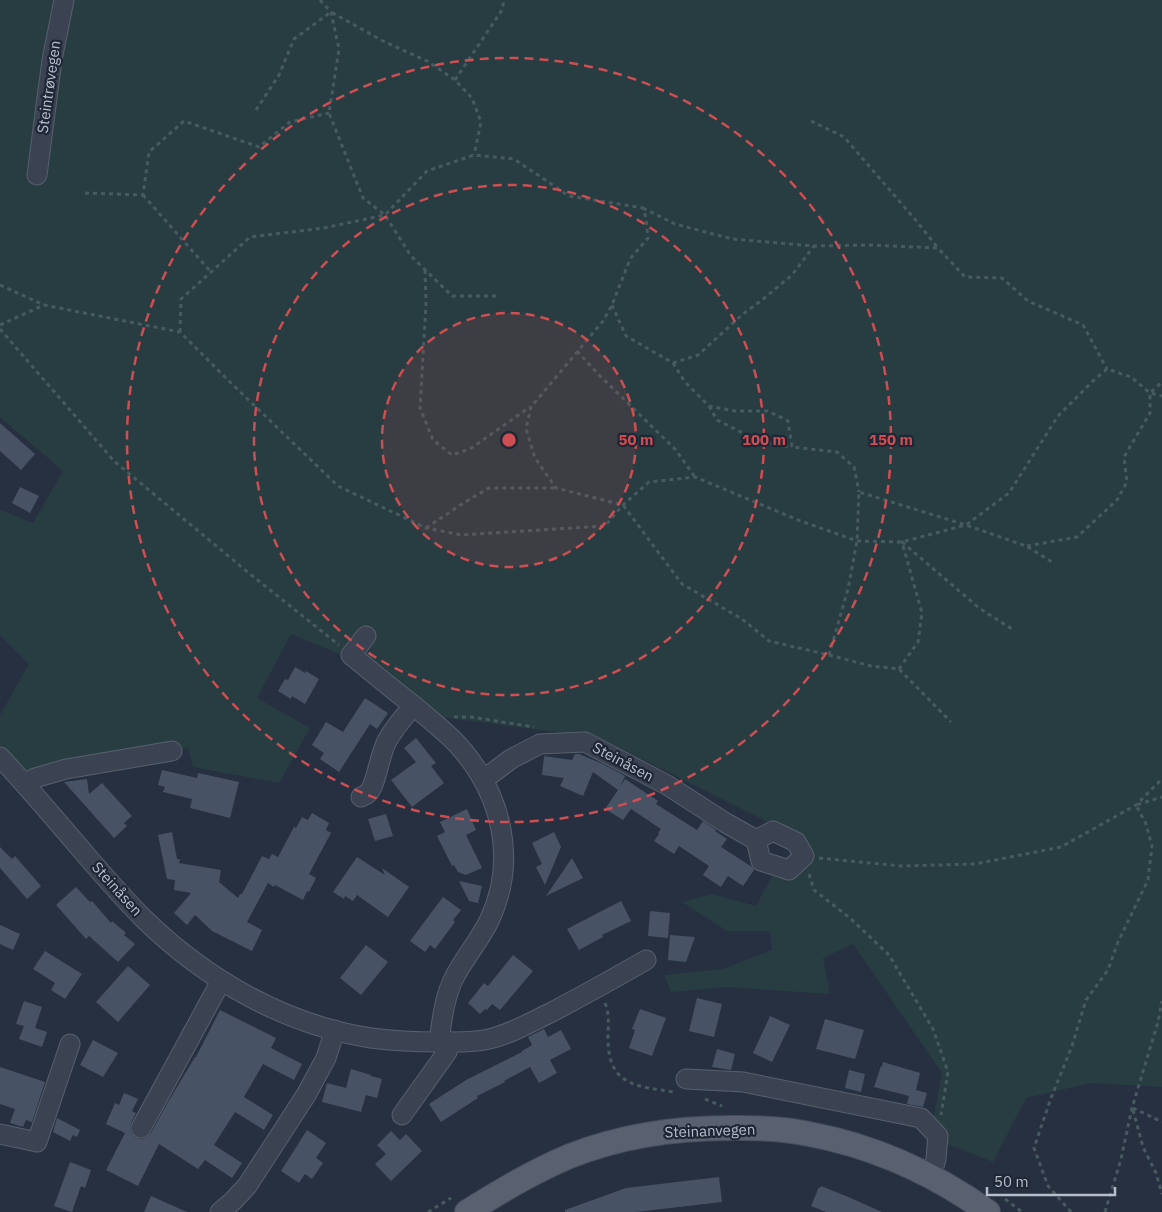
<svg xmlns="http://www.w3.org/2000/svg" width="1162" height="1212" font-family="'IBM Plex Sans',sans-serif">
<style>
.green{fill:#283d42}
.building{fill:#475265}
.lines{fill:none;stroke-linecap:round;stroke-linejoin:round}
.minor-casing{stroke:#58606e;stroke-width:21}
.major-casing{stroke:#444b5a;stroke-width:26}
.path{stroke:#475a5f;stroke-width:3;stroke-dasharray:4 4;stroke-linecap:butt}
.minor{stroke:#3b4251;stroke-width:19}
.major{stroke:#596171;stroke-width:24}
.ring{fill:none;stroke:#ce4e51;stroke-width:2.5;stroke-dasharray:9 6}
.labels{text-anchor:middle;stroke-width:4.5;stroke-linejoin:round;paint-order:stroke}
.street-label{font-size:15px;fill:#b7becb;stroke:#1f2736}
.centre{fill:#ce4e51;stroke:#1f2736;stroke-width:2.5}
.ring-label{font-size:15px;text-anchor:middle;font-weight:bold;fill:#ce4e51;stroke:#1f2736;stroke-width:4.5;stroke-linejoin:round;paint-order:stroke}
</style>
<rect width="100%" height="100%" fill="#263041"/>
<!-- green -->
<path class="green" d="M0,0h1162v1087l-71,-4 -65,15 -33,64 -63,-25 12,-64 -89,-129 -30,14 7,36 -103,-7 -56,5 -7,-17 59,-6 49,-19 -2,-19h-43l-45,-29 30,-8 44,12 15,-28 33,-38 -204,-102 -174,-23 -65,-52 -70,-29 -34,64 53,30 -31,55 -86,-16 -5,-19 -163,36 -25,-27v-42l29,-51 -29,-29v-125l33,13 30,-52 -63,-54z"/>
<!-- building -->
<g class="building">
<path d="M0,423l35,31 -14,16 -21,-19z"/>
<path d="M20,487l19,9 -9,17 -18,-10z"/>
<path d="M295,667l10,6 1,-2 13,8 -14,25 -13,-8 -1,3 -13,-8 7,-12 3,1z"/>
<path d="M365,698l23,15 -11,16 -7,-5 -31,48 -19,-13 4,-6 -12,-8 14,-23 17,10z"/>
<path d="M416,738l20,25 -5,3 13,17 -32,24 -21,-27 25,-18 -12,-14z"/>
<path d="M575,754h4l24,10 22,12 -5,11 5,-8 33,22 -2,3 41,26 6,-9 13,9 -1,1 12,8 -6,8 31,20 2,3 -11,16 -15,-10 -7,11 -18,-12 6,-9 -30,-20 -5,8 -20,-13 5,-7 -1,-1 3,-4 -30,-20 -8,11 -18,-11 13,-19 -25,-18 -10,24 -23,-10 4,-8 -22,-3 2,-19 28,4z"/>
<path d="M162,770l35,8 1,-5 41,9 -9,36 -40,-10 2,-9 -29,-7 2,-5 -7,-2z"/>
<path d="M87,779l2,15 13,-11 30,33 -8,7 3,3 -13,12 -50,-56z"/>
<path d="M467,809l9,21 -10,5 16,33 -16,7 -8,-3 -4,-7 -2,1 -15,-30 8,-4 -5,-10z"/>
<path d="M312,813l17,10 -3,7 5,3 -22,41 7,4 -7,14 -2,-1 -4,9 -28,-15 -1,2 -6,-4 -21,39 15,8 -10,21 -40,-20 -17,-16 -8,10 -13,-12 17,-20 -17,-3 1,-10 -8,-1 -9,-44 14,-3 5,27h3l-1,4 42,7 -2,12 19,16 2,-4h2l20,-38 7,3 3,-5 6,3 16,-30 2,1 6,-11 6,3z"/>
<path d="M386,814l7,22 -18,5 -7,-22z"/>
<path d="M554,832l7,15 -16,38 -9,-18 6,-3 -10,-21z"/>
<path d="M0,847l12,12 3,-3 26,30 -14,13 -27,-31z"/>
<path d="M357,857l28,18 -3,-7 27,19 -21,30 -31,-22 -4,6 -8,-5 -1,3 -11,-7z"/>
<path d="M572,858l11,20 -37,18z"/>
<path d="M459,881l23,5 -4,17 -9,-2z"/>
<path d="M76,887l14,15 2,-1 19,22 1,-2 14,12 -2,2 11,9 -17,18 -29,-26 -3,3 -30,-34z"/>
<path d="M443,897l18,13 -8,10 2,2 -20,27 -5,-4 -5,7 -15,-11z"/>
<path d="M621,901l10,20 -29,14 1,2 -24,13 -12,-21z"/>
<path d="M650,911l20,2 -2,25 -20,-2z"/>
<path d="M0,925l20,9 -7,16 -13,-6z"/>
<path d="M670,935l25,2 -9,25 -18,-2z"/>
<path d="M366,945l22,17 -27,33 -21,-17z"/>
<path d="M45,951l37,23 -17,25 -14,-9 4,-7 -22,-14z"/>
<path d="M513,955l20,16 -33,39 -8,-6 -5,6 -2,-1 -5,5 -12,-11 16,-20 4,3z"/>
<path d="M128,966l22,19 -32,37 -22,-20z"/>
<path d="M697,998l25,6 -8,33 -25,-6z"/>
<path d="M24,1001l18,6 -7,21 12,4 -5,15 -23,-8 5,-13 -8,-2z"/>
<path d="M640,1009l26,9 -14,38 -23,-8 6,-18 -3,-1z"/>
<path d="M220,1010l56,28 -5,10 31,16 -8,16 -31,-16 -19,33 29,18 -9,15 -29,-18 -21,33 28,18 -10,15 -27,-18 -7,9 -39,-25 -21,42 -32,-16 19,-37 -19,-9 9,-21 4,2 5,-12 14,6 -6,12 4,2 -5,10 -1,6 2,5 4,4 6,1 5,-2 4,-4 17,-31 27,-45h1z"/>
<path d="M770,1016l20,9 -18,37 -19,-9z"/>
<path d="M825,1019l39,11 -9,29 -39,-10z"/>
<path d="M544,1029l4,8 13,-7 10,19 -21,11 7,13 -18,10 -9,-16 -26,14 1,1 -28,14 1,2 -37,24 -12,-18 37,-24 56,-28v-1l10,-6 -4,-8z"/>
<path d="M93,1040l25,13 -15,24 -23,-12z"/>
<path d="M717,1049l18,5 -4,16 -19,-3z"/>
<path d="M883,1062l37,11 -4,17 11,3 -4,14 -16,-3 2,-8 -35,-9 7,-21 1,1z"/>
<path d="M0,1067l45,15 -13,40 -6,-2 -3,7 -13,-4 5,-14 -15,-5z"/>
<path d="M351,1069l20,6v1l11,3 -5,19 -11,-3 -5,17 -39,-10 5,-19 19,5z"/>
<path d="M849,1070l16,4 -4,18 -16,-4z"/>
<path d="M57,1118l23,12 -3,7 -4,-2 -3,6 -17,-9z"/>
<path d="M307,1130l19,13 -10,15 7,5 -11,16 -7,-5 -6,9 -18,-12z"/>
<path d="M391,1131l9,9 6,-6 16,17 -31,30 -16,-17 11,-10 -9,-9z"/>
<path d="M70,1162l21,8 -6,18 -4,-2 -9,26 -18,-6z"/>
<path d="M719,1177l3,25 -86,10h-71v-2l61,-22z"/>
<path d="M821,1186l25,10 36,16h-56l-15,-6 8,-19 1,1z"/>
<path d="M151,1196l36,16h-43z"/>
</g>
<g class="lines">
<defs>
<g id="minor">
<path d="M37,175l15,-115 12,-60"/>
<path d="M0,757c29,31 57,64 85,97 19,22 38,44 58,64 62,61 142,107 228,120 23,3 46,4 68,4 3,-22 5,-45 16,-66 10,-19 24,-35 34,-55 29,-61 13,-127 -31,-176 -13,-14 -30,-27 -45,-40 -21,-16 -41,-33 -62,-50l15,-19"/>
<path d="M483,780l28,-21 29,-15 45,-2 82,43 59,38 30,17 5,21 28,9 15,-14 -8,-14 -23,-11 -17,9"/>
<path d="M25,784l10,-6 31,-9 106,-18"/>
<path d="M361,797c2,-1 5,-2 7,-4 8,-7 12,-40 19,-52 7,-13 17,-24 26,-35"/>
<path d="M439,1042c17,0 34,1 50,-3 22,-5 42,-17 63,-27 32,-17 63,-34 94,-52"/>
<path d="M686,1079l57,3 178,36 17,18 -2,23 -5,18"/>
<path d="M402,1115l45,-63 3,-10"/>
<path d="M141,1128l80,-147"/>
<path d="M0,1134l37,8 33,-98"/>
<path d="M220,1212l13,-11 14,-15 59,-91 20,-37 9,-28"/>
</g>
<path id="major" d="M467,1212c34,-21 67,-41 103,-56 55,-22 113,-29 171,-28 23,0 46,1 68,6 64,12 126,40 179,78"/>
</defs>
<!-- minor casing -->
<use href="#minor" class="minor-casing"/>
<!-- major casing -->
<use href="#major" class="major-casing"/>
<!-- path -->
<g class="path">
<path d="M320,0l11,12 8,37 -10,64 34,85 22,17 26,41 41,40h48"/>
<path d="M455,80l47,-70 2,-10"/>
<path d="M256,110l23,-35 15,-36 37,-27 52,29 44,20 28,19 17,18 9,24 -7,33"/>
<path d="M811,121l33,16 69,80 25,31"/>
<path d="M85,193l58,2 6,-43 35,-31 75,26 31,-25 39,-9"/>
<path d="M143,195l68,77"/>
<path d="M643,208l32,16 57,15 82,7 54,-1 70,3 27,29 37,1 26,23 55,24 24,44"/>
<path d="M425,270l1,34 -6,104 13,32 19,15 18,-6 60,-42"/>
<path d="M0,285l44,20"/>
<path d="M612,305l14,31 47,27 25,-8 45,-41 19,-14 30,-25 22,-29"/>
<path d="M0,325l44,-20 136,27 53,53 105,101 88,42 36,7 143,-9 18,-21 26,-23 46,-5 103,43 59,21 45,1 64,-17 43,-32 49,-77 36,-36 13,-11 24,8 19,16 12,-11"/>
<path d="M0,329l114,132 136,113 89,71"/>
<path d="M180,332l1,-33 69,-62 74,-9 61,-13 42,-44 47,-16 40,4 55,37 74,12 3,10 2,20 -18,21 -18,46 -9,16 -72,86 -5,22 9,29 21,30 67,17 59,79 60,35 27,22 60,14 42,11 28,3 52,53"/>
<path d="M577,351l22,24 76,74 20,28"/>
<path d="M673,363l12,19 24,24 26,5h33l20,10 4,26 45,5 17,15 5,25"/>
<path d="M709,406l8,14 26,13 33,12 16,2"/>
<path d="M426,528l39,-26 24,-14h67"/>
<path d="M1027,546l50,-9 40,-37 10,-18 -3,-25 26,-44v-20l12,3"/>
<path d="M829,655l19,-66 9,-48 2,-49 107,33 60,21 26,16"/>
<path d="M899,669l19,-27 4,-29 -20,-71 77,66 36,23"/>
<path d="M454,717h17l63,10"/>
<path d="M819,858l82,8 74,-2 86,-17 75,-42 26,-26"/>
<path d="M809,874l5,16 36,28 39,37 44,74 15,43 -7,43"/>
<path d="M605,1003c5,12 3,23 3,35 0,48 28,48 66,54"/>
<path d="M705,1099l17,7"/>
<path d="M1133,1108l29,14"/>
<path d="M1133,1110l10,37 13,26 6,21"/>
<path d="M1005,1199l17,13"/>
<path d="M428,1212l23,-14"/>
<path d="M1071,1212l-23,-26 -14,-38 17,-50 21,-52 14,-46 22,-30 10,-28 30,-62 4,-34 -6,-22 -10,-19 26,-8"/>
<path d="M1105,1212l16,-53 11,-51 26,-86 4,-21"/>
</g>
<!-- minor -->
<use href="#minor" class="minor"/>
<!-- major -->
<use href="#major" class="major"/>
</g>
<!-- distance rings -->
<circle cx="509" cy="440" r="127" fill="#ce4e51" fill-opacity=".12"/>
<g class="ring">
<circle cx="509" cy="440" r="127"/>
<circle cx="509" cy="440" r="255"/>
<circle cx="509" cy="440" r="382"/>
</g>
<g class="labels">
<!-- street labels -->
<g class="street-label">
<text transform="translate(49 87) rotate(-82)" y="5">Steintrøvegen</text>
<text transform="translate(623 762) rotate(28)" y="5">Steinåsen</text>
<text transform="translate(117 889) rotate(48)" y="5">Steinåsen</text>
<text transform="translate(710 1131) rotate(-2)" y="5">Steinanvegen</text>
</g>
</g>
<circle cx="509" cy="440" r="8" class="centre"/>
<g class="ring-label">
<text x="636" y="445">50 m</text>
<text x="764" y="445">100 m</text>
<text x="891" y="445">150 m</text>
</g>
<!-- scale -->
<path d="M987 1187v8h128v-8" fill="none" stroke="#b7becb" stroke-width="2.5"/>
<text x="994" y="1187" font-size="15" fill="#b7becb" stroke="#1f2736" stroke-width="4" paint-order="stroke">50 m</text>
</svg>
